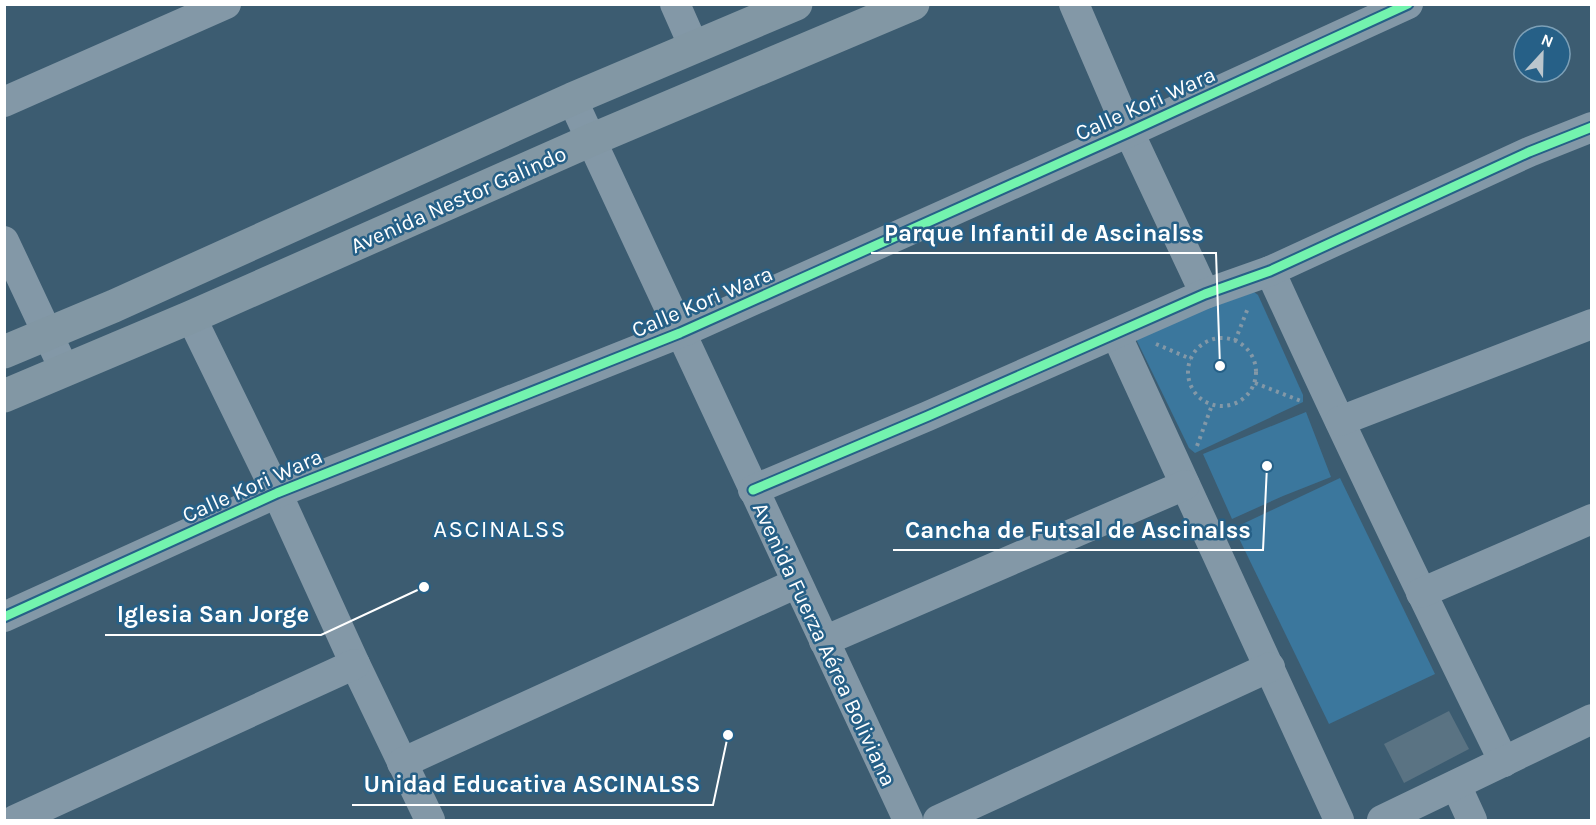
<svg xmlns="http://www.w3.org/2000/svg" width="1596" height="825" font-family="Karla,sans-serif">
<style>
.green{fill:#3b779d}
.building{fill:#5a7383}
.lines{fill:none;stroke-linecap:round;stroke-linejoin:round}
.path{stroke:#8398a7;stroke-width:4;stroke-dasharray:3 4.5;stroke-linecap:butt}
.minor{stroke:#8398a7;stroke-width:30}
.major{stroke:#8297a4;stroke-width:33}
.cycleway-casing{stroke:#266087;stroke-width:13}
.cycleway{stroke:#73f3ae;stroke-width:9}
.labels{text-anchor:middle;stroke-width:5;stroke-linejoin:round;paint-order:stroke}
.street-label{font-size:22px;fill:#fff;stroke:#266087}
.neighbourhood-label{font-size:24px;letter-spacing:1.5px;fill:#fff;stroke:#266087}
.leader{fill:none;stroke:#fff;stroke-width:2}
.callout-dot{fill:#fff;stroke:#266087;stroke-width:2}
.callout-label{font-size:24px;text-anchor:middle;font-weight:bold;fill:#fff;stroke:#266087;stroke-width:5;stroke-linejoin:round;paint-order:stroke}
</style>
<rect width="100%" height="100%" fill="#3c5c71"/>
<!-- green -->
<g class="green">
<path d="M1254,292l4,3 45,100v7l-108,51 -6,-5 -52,-107v-5l7,-5z"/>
<path d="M1306,412l25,65 -48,19 -51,23 -29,-65z"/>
<path d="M1340,478l95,196 -106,50 -95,-196z"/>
</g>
<!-- building -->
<path class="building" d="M1449,711l20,38 -65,34 -20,-39z"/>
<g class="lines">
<!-- path -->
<g class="path">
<circle cx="1222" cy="372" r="34"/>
<path d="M1235,341l13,-33"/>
<path d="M1156,344l35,15"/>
<path d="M1255,383l46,18"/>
<path d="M1197,446l15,-41"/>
</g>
<!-- minor -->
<g class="minor">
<path d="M675,4l19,43"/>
<path d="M1074,4l55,128 76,162"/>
<path d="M572,99l336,721"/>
<path d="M4,102l222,-98"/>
<path d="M4,241l61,130"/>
<path d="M1270,271c75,165 154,328 234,491"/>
<path d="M191,317l86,176 78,171 75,156"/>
<path d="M1116,334l223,486"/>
<path d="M1340,421l252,-97"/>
<path d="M753,490l175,-74 277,-122 65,-23 259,-119 63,-25"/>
<path d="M1421,593l171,-74"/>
<path d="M4,617l273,-124 403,-160 449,-201 279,-128"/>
<path d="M824,641l361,-156"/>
<path d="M402,763l395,-180"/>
<path d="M1456,785l16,35"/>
<path d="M15,820l340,-156"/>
<path d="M938,820l332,-153"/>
<path d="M1382,820l210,-101"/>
</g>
<!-- major -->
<g class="major">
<path d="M4,352l110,-46 458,-207 224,-95"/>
<path d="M4,396l187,-79 400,-177 322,-136"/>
</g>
<defs>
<g id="cycleway">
<path d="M753,490l175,-74 277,-122 65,-23 259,-119 63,-25"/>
<path d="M4,617l273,-124 403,-160 449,-201 279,-128"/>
</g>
</defs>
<!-- cycleway casing -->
<use href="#cycleway" class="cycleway-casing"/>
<!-- cycleway -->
<use href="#cycleway" class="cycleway"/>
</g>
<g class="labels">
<!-- street labels -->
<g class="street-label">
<text transform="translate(1145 103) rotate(-24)" y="8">Calle Kori Wara</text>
<text transform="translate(458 199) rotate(-24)" y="8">Avenida Nestor Galindo</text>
<text transform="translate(702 301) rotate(-23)" y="8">Calle Kori Wara</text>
<text transform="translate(252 485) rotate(-24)" y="8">Calle Kori Wara</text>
<text transform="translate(825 644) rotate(65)" y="8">Avenida Fuerza Aérea Boliviana</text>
</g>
<!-- neighbourhood labels -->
<g class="neighbourhood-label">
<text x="500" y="537">ASCINALSS</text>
</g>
</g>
<!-- callouts -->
<path class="leader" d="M1220 366L1216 253H871M1267 466L1263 550H893M424 587L321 635H105M728 735L713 805H352"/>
<g class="callout-dot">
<circle cx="1220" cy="366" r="6"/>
<circle cx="1267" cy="466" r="6"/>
<circle cx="424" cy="587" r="6"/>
<circle cx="728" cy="735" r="6"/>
</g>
<g class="callout-label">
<text x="1044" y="241">Parque Infantil de Ascinalss</text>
<text x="1078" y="538">Cancha de Futsal de Ascinalss</text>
<text x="213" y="622">Iglesia San Jorge</text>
<text x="532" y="792">Unidad Educativa ASCINALSS</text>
</g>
<!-- border -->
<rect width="1596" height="825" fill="none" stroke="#ffffff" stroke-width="12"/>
<!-- north arrow -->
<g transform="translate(1542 54) rotate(22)"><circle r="28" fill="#266087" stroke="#7da0b7" stroke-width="1.5"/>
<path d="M0-4.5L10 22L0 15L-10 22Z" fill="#bbc6cd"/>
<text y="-9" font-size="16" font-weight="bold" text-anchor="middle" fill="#ffffff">N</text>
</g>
</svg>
